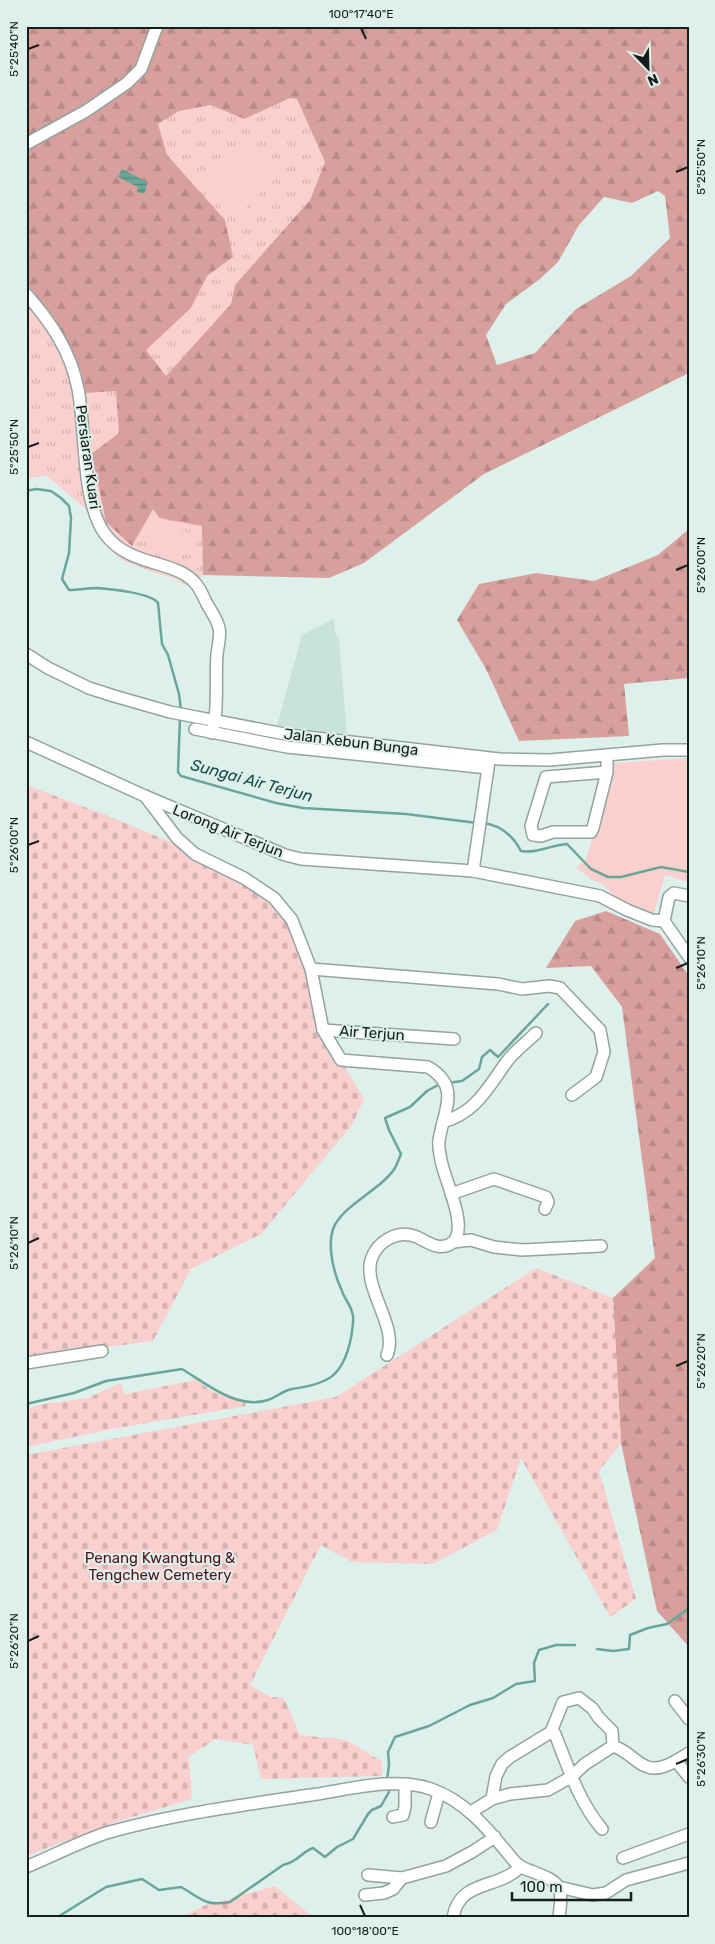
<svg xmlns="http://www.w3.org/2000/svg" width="715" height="1944" font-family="Rubik,sans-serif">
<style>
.built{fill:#c9e3dc}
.grass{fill:url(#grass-tufts)}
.forest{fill:url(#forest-firs);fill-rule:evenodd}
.cemetery{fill:url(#cemetery-stones)}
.garden{fill:#f9d0ce}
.water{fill:url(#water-rules)}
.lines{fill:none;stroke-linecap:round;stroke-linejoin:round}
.stream{stroke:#6aa698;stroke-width:2.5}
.minor-casing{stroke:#93a39f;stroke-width:14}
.minor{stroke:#fff;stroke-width:11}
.ticks{fill:none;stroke:#171d1b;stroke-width:2}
.labels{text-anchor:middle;stroke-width:4;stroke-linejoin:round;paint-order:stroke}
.street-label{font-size:15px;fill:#171d1b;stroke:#def0eb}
.park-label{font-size:15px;fill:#541317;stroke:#def0eb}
.water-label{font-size:16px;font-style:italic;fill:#194d43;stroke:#def0eb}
.neatline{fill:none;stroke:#171d1b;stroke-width:2}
.ticks-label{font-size:12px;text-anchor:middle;fill:#171d1b}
</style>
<defs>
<pattern id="grass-tufts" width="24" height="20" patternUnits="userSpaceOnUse" patternTransform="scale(1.25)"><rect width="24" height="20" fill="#f9d0ce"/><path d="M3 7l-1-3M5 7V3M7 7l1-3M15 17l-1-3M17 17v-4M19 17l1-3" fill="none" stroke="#d5b2b0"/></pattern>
<pattern id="forest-firs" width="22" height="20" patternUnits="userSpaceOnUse" patternTransform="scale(1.25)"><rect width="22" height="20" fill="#d7a09d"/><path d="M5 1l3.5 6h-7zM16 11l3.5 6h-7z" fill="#b88987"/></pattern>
<pattern id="cemetery-stones" width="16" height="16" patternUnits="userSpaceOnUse" patternTransform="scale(1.25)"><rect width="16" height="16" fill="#f9d0ce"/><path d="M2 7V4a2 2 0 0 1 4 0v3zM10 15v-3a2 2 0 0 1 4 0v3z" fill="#d5b2b0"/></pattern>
<pattern id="water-rules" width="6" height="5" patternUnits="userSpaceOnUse" patternTransform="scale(1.25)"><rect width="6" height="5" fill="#6aa698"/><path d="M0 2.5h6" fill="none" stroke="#56877b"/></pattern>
</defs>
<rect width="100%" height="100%" fill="#def0eb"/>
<!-- built -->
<path class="built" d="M334,619l1,13 4,8 8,94 -70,-8 25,-91z"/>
<!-- grass -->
<path class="grass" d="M290,98l7,1 28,63 -15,38 -75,85 -4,19 -29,222 1,49 -13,12 -17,-9 -24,-7 -29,-12 -15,-15 -19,-35 -39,-33 -21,2v-317l95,-15 58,-35 32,-6 33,13z"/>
<!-- forest -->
<g class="forest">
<path d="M26,26h663v347l-205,101 -120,89 -35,15 -126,-3 -1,-49 -42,-8 -7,-9 -21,37 -26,-24 -10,-49 -6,-18 29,-22 -3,-42 -31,2 -4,-22 -26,-52 -29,-36zM290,98l7,1 28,63 -15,38 -75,85 -4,19 -65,72 -20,-26 45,-42 16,-32 26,-19 -8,-37 -58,-65 -9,-31 21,-13 32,-6 33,14zM658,191l7,5 5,42 -39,38 -55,33 -41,44 -38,12 -11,-30 20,-31 34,-25 18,-17 21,-37 25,-28 28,6z"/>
<path d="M689,529v149l-65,6 5,52 -110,5 -33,-72 -29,-49 22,-36 57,-11 58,8 64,-26z"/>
<path d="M606,911l54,23 29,42v671l-32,-36 -36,-168 -8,-145 42,-40 -33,-251 -31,-41 -45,2 29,-47z"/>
</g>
<!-- cemetery -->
<g class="cemetery">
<path d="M26,785l75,28 72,30 26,18 63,30 28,23 31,113 43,72 -12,26 -91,109 -70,35 -38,72 -127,17z"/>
<path d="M536,1268l77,30 8,145 -22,28 37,128 -26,18 -89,-159 -24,72 -64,34 -81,-2 -31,-17 -71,140 21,12 13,1 16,37 47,5 35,22v14l-121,3 -8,-34 -37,-6 -27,17 3,43 -73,22 -93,35v-401l310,-58z"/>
<path d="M196,1380l17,12 32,11 1,3 -134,23 -86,18v-37l12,-5 49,-7 34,-15 3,11z"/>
<path d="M275,1886l39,32h-134l23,-12z"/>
</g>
<!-- garden -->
<g class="garden">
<path d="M249,139l32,34 -46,45 -33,-33z"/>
<path d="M152,523l38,10 -5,22 -39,-11z"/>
<path d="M689,758v124l-24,-7 -11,38 -34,-13 -6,-4 -11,-12 -11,-4 -16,-13 10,-7 28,-97z"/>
</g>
<!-- water -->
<path class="water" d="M122,169l25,13 -2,11h-6l-2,-2 1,-4 -20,-10z"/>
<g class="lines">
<!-- stream -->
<g class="stream">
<path d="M26,491l10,-2 15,2 10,7 8,8 2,12 -2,35 -7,26 7,11c9,0 19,-2 28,-2 14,1 54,5 61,15l4,41 6,11 11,39 2,16"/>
<path d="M180,718l-2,54 3,4 95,27 27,5 103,6 71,9"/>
<path d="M483,823c17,2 30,13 38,28 15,3 30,-6 46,-7l24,25 17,8h13l40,-10 28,5"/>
<path d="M448,1083l14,-2 17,-12 3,-12 8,-7 8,7 50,-53"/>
<path d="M26,1404l48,-11 32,-12 76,-12c25,15 55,41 86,31 9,-3 14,-9 24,-11 37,-5 51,-13 59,-51 1,-8 4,-20 1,-26 -2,-8 -8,-14 -10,-21 -8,-17 -15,-44 -9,-62 9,-24 48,-39 62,-61 2,-4 4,-9 6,-14l-12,-24 -4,-12 25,-11 17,-16 13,-7"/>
<path d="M597,1649l16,2 16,-2 1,-14 18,-7 19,-4 22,-16"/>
<path d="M387,1781l2,-17 -1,-12 7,-15 34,-11 41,-21 23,-7 23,-14 19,-3 -1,-18 5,-13 17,-5h19"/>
<path d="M56,1918l50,-31 36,-8 17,11 22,-3c20,11 24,20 49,15l53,-37c15,-3 17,-12 30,-17l12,9 12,-10 16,-8 15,-25 4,-4 9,-4 8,-14 -1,-6"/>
</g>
<defs>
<g id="minor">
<path d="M26,144l60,-33 41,-28 14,-14 16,-43"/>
<path d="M26,294c25,28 45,58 52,95 8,40 3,112 27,145 25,34 71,25 91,50 5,6 8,14 11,20 4,7 10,15 12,24 2,7 -1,18 -2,26 -2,26 2,54 -5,79"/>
<path d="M26,654l22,14 41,20 25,8 56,16 120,23 209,24 51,1 113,-10h26"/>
<path d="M195,729l92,18 201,21"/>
<path d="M26,742l119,54 140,59 16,4 172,12 127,25 27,14 25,10 12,1"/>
<path d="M607,772l-14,56 -2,4h-38l-12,4 -8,-1 -2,-9 15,-49 61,-5v-17"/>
<path d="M145,796l32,42 18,16 49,24 30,20 18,22 19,49 12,61 18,30 87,7c34,20 15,44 11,74 -1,6 1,13 2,19 3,19 29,69 11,83 -13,9 -24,-1 -35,-6 -19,-8 -40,4 -46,23 -8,29 28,67 16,95"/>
<path d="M473,871l16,-110"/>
<path d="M689,896l-15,-3 -5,4 -5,24 25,36"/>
<path d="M311,969l187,15 24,5 27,-3 11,2 40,42 4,22 -8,25 -24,18"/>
<path d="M323,1030l131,9"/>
<path d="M443,1122c34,-10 45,-35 65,-62 8,-10 19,-18 28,-27"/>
<path d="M451,1194l43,-15 52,18 2,5 -3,7"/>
<path d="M453,1242l18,-2 23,7 28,3 79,-4"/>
<path d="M26,1363l76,-12"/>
<path d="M675,1701l14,18"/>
<path d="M551,1732l4,2c13,33 24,68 47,95"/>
<path d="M676,1761l13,16"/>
<path d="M492,1799l4,-23 6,-12 8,-7 41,-25 12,-30 16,-4 13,10 7,10 13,13 1,15"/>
<path d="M471,1812l21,-13 18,-5 38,-4 23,-13 14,-13 28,-18c16,5 23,18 35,21 13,5 31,-8 41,-14"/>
<path d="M393,1817l10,-2 2,-8v-23"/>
<path d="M431,1822l8,-29"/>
<path d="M623,1858l66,-24"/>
<path d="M26,1867c27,-11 53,-25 80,-34 67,-19 137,-28 205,-38 35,-5 85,-19 120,-6 37,13 60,44 84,73 5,5 9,7 16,9 31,12 32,14 28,47"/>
<path d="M368,1875l34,3"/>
<path d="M559,1887l34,8 13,-2 20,-13 63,-17"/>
<path d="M365,1895l19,-2 9,-4 9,-11 44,-12 26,-14 23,-15"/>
<path d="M453,1918c6,-39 45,-28 67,-51"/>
</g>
</defs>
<!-- minor casing -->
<use href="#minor" class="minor-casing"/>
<!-- minor -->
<use href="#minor" class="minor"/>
</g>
<!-- ticks -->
<path class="ticks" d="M361,28l5,11M28,49l11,-4M676,172l12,-5M28,447l11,-4M676,570l12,-5M28,845l11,-4M676,968l12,-5M28,1243l11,-5M676,1366l12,-5M28,1641l11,-5M676,1764l12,-5M360,1905l5,11"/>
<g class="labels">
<!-- street labels -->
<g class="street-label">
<text transform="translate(88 457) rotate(82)" y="5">Persiaran Kuari</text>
<text transform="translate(351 742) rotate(7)" y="5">Jalan Kebun Bunga</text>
<text transform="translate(228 831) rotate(22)" y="5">Lorong Air Terjun</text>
<text transform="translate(372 1033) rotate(4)" y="5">Air Terjun</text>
</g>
<!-- park labels -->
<g class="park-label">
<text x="160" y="1563">Penang Kwangtung &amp;<tspan x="160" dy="17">Tengchew Cemetery</tspan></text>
</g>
<!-- water labels -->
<g class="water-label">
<text transform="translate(252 780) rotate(15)" y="6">Sungai Air Terjun</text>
</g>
</g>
<!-- border -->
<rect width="715" height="1944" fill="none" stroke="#def0eb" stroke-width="55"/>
<!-- north arrow -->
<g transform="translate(648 68) rotate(157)" stroke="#def0eb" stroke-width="4" paint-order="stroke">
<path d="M0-4L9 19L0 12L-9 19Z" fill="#171d1b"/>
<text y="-8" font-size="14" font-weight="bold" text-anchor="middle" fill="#171d1b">N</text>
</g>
<!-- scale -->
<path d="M512 1892v8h119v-8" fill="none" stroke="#171d1b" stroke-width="2.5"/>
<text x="520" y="1892" font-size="15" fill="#171d1b" stroke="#def0eb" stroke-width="4" paint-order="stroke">100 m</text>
<rect x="28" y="28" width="660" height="1888" class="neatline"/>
<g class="ticks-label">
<text x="361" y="18">100°17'40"E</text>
<text transform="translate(14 49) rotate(-90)" y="4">5°25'40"N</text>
<text transform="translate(701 167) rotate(-90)" y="4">5°25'50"N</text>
<text transform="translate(14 447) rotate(-90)" y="4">5°25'50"N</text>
<text transform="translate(701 565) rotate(-90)" y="4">5°26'00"N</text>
<text transform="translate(14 845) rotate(-90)" y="4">5°26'00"N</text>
<text transform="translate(701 963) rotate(-90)" y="4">5°26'10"N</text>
<text transform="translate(14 1243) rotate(-90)" y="4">5°26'10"N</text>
<text transform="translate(701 1361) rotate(-90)" y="4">5°26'20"N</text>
<text transform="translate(14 1641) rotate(-90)" y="4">5°26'20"N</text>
<text transform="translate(701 1759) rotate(-90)" y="4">5°26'30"N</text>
<text x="365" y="1935">100°18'00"E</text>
</g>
</svg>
